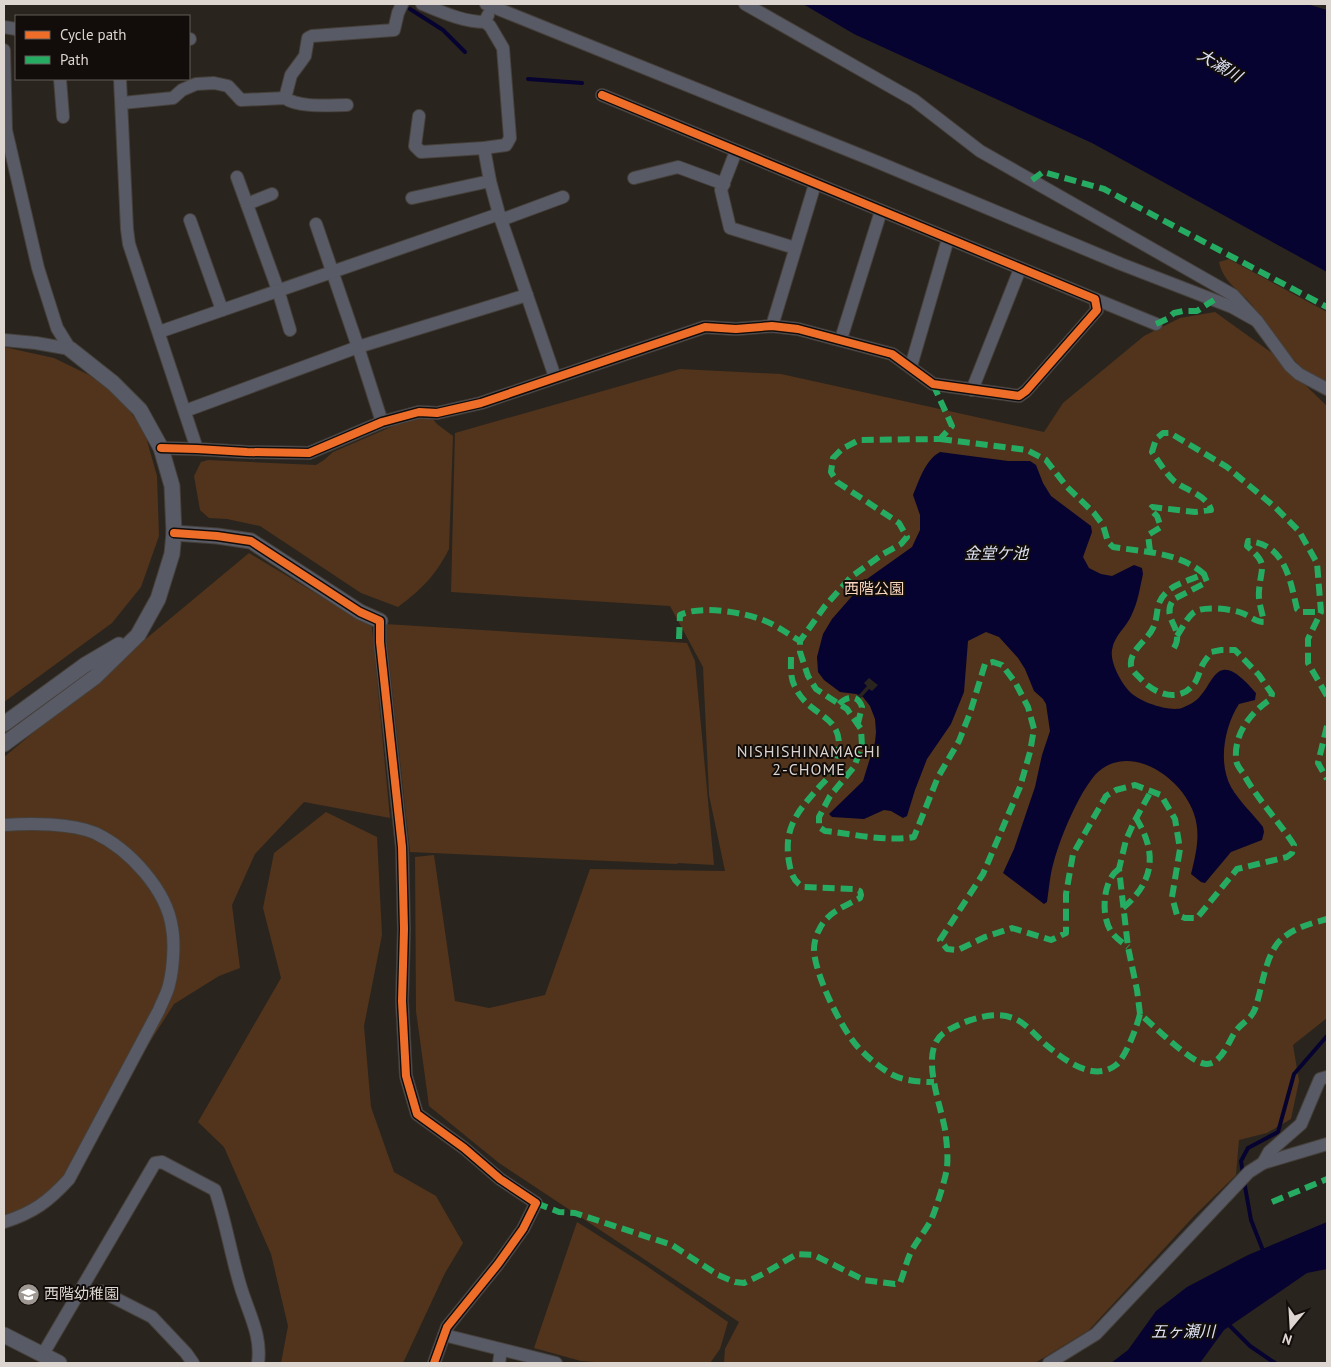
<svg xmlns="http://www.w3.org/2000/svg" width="1331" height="1367" font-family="'PT Sans','Noto Sans JP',sans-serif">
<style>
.green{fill:#51341b}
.water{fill:#070330}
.pier{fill:#2a241e}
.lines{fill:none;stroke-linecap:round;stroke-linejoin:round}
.stream{stroke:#070330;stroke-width:4}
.minor-casing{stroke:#46403b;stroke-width:14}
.tertiary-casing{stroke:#46403b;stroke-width:17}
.minor{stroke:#585a65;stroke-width:12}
.tertiary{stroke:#585a65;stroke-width:15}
.quiet{stroke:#26ab63;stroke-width:6;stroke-dasharray:12 6;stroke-linecap:butt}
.cycleway-casing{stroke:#120d0a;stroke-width:11}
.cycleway{stroke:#ee6e29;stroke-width:8}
.labels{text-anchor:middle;stroke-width:4;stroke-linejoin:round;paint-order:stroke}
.park-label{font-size:15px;fill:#fad7bf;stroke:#120d0a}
.poi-label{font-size:15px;fill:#ddd5d0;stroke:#120d0a;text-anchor:start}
.water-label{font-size:16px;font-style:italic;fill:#dbe1f3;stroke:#120d0a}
.neighbourhood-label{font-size:16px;letter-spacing:1px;fill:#ddd5d0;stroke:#120d0a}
</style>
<rect width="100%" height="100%" fill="#2a241e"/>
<!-- green -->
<g class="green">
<path d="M1229,259l98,53v70l-25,-13 -45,-53c-4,-21 -32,-26 -38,-54z"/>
<path d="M1215,312l57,41 55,53v612l-34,27 6,36 -8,38 -24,14 -28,7 -3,35 -41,40 -106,115 -54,33h-311l1,-14 14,-27 -240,-159 -70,-57 -13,-95 -1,-154 19,-2 21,146 34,7 56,-13 45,-126 135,2 -16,-76 -6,-128 -33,-61 -219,-14 4,-159 225,-64 101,5 263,58 19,-29 81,-67 36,-18z"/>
<path d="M4,347l50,11 35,17 29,21 26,34 13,46 2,60 -18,51 -29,36 -108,79z"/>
<path d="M431,417l6,7 16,12 -4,113c-13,26 -28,41 -51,58l-37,-14 -101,-67 -33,-7 -18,-1 -9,-8 -6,-34 7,-14 7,-2 108,5 8,-5 9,-8 74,-32z"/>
<path d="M249,553l123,74 18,191 -86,-16 -49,52 -23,51 8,63 -21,8 -45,28 -110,173c-19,22 -32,31 -60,39v-459z"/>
<path d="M385,624l302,19 8,18 19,204 -36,-2 -1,1 -267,-12z"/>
<path d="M326,812l51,25 5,98 -18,91 7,81 23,65 42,24 27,47 -18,30 -42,90h-122l7,-37 -17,-72 -47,-107 -26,-25 83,-144 -18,-70 11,-55z"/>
<path d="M577,1222l68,43 83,57 -8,27 -10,14h-101l-28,-2 -47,-13z"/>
</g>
<!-- water -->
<g class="water">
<path d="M803,4h504l20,6v262l-235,-129 -238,-109z"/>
<path d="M940,452l68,9h22l6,4 7,18 8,13 40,30 1,6 -9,25 6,11 12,6 11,2 22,-11 8,3 1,6c-3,13 -5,28 -11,40 -5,13 -18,21 -20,36 -2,13 9,32 17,41 10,11 40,21 53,17 7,-3 15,-7 19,-13 7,-7 12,-23 22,-25 11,-3 27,16 33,23l-1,7 -16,4c-15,23 -21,59 -8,83 8,14 22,27 32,40l1,5 -2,8 -31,12 -26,31 -4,-1 -10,-8c5,-20 10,-40 3,-60 -12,-37 -66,-74 -99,-39 -17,20 -34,61 -41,86 -4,13 -5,28 -7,41l-3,2 -41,-31 11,-24 21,-62 7,-32 8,-24 -4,-27 -3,-5 -9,-8 -9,-22 -7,-11 -19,-21 -13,-5 -18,9 -4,51 -13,32 -24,35 -12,31 -8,26 -4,2 -12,-7 -7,-1 -20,9 -32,-2 -3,-3 34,-33 12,-39 1,-10 -1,-13 -5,-13 -7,-9 -7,-3 -16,-2 -16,-12 -6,-8 -1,-15 6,-23 9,-15 35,-40 45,-32 8,-17v-15l-7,-20c6,-14 12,-35 27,-43z"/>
<path d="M1327,1222v47l-20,4 -83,57 -24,33h-89l17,-13 28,-39 31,-24 61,-32z"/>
</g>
<!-- pier -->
<path class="pier" d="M869,678l9,7 -6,6 -3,-2 -9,10 -3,-2 10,-11 -3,-3z"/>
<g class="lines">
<!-- stream -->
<g class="stream">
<path d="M410,9l33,21 22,22"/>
<path d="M528,79l54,4"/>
<path d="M1243,1174l-2,-13 7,-13 30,-16 16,-58 33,-38"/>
<path d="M1244,1181l7,39 13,33"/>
<path d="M1227,1323l23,23 25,17"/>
</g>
<defs>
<g id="minor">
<path d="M422,4c20,8 41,18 63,18l3,-7"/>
<path d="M486,4l389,157 246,103 111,43 25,14"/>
<path d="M745,4l169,96 66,51 253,144 24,26 33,45 9,8 28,15"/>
<path d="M4,27l12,2"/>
<path d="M189,39h1"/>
<path d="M4,50l2,80 32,138 19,60 13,21"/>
<path d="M60,79l3,38"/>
<path d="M120,79l7,150 2,15 68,205"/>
<path d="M285,98l6,-23 14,-19 3,-18 4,-2 82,-6 4,-17 4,-9"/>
<path d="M122,103l51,-5 9,-8 14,-6 18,-1 14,3 13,14 44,-2c14,10 44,7 62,7"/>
<path d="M419,116l-4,30 6,6 63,-4 22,-3 4,-7 -7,-90 -13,-22 -5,-4"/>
<path d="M484,148l6,33 9,33"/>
<path d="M736,151l-15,39 9,38 65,20"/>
<path d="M237,177l41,113 12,40"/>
<path d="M634,178l44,-11 46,17"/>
<path d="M412,198l78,-17"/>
<path d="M247,204l25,-10"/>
<path d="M190,220l32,90"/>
<path d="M501,220l62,-23"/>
<path d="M316,224l42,123 24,75"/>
<path d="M1095,299l61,25"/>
<path d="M772,326l43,-142"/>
<path d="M159,332l340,-118 56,163"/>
<path d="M841,339l40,-128"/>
<path d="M4,340l32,3 34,6"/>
<path d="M911,366l37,-127"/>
<path d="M972,390l48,-121"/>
<path d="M185,411l173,-64 169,-52"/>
<path d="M161,448l36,1 50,3 62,1 73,-31 37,-10 18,1 44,-10 224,-76 31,2 36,-3 26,3 94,25 41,30 86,12 7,-5 71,-81 -2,-11 -493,-204"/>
<path d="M380,621v21l22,205 2,82 -2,72 4,75 11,38 47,34 36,31 36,24 -13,26 -25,35 -51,63 -13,36"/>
<path d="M4,825c26,-2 67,-2 91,8 34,16 72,57 77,95 3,15 1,42 -3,57 -2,9 -7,17 -10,25l-90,169c-20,22 -36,34 -65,43"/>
<path d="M1263,1163l64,-19"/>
<path d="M101,1291l51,26 34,36 7,10"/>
<path d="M444,1335l112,28"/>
<path d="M43,1354l112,-191 7,-1 53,28c11,32 16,66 26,98 8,26 21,48 17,75"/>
<path d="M499,1363l2,-13"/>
<path d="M1049,1363l47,-29 153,-162 14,-9 6,-11 32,-28 19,-45 7,-2"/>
</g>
<g id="tertiary">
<path d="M174,533l43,3 34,5 109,71 20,9"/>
<path d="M4,724l81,-59 34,-20"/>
<path d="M4,744l91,-67 43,-42 20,-36 14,-45 2,-21 -2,-47 -11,-38 -21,-38 -27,-27 -43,-34"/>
<path d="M4,1335l55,28"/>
</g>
</defs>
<!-- minor casing -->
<use href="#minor" class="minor-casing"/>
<!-- tertiary casing -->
<use href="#tertiary" class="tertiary-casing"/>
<!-- minor -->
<use href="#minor" class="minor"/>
<!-- tertiary -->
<use href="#tertiary" class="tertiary"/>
<!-- quiet -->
<g class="quiet">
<path d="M1032,180l11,-8 61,17 223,118"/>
<path d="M1156,324l11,-5 7,-6 9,-2h14l17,-11"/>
<path d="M933,384l19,42 -12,13"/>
<path d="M940,439l87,11 19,10 21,27 27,26 9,12 5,17 5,5c31,5 66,5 91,27 -11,5 -26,9 -35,16 -16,13 -9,24 -16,38 -6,13 -24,22 -22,38 1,5 6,9 9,12 13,15 38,26 53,7 5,-5 6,-14 10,-21 2,-4 6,-8 8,-12l10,-2h14l24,25 13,19 -1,5c-20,13 -37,34 -35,60 0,5 4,10 7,14 14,26 35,47 51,72l-2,8 -5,4 -50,12 -40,49h-12l-8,-3 -5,-18 8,-48 -5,-30 -14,-24 -26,-10 -19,5 -10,6 -33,58 -7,40v39l-15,7 -39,-12 -27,9 -27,13 -11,-1 -7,-9 43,-66 37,-87 10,-35 4,-23 -6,-22 -13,-25 -13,-17 -9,-3 -8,2 -15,49 -11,28 -21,36 -24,60c-28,5 -60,-3 -89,-6l-6,-4v-10l11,-21 24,-29 8,-21 -1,-17 -14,-20 -31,-20 -8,-13 -8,-24v-11l25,-35 26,-29 32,-23 18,-10 6,-7 -8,-14 -62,-41 -6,-10 2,-14 9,-9 17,-9z"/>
<path d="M1150,551l-2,-16 13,-8 -4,-11 -7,-7 2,-2 43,5 16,-2c-4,-15 -26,-20 -37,-29 -9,-9 -15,-19 -22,-29l4,-13 7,-6h7l57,34 49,41 23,23 18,32 4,49 -13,27v24l19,33"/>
<path d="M1177,636c5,-7 9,-17 16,-23 9,-8 39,-4 49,0 8,3 14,9 22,9 -2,-11 -6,-20 -5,-31 2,-26 10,-26 -12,-45l1,-5c37,3 42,38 49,68l4,3h20"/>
<path d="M679,639l1,-24c20,-10 62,-3 83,5 13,5 25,14 37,21"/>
<path d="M1174,648c12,-20 -15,-30 0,-49l33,-17 -3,-8"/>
<path d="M791,657c0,10 -1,21 4,30 16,34 55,25 41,77 -2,8 -9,15 -15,21 -22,25 -38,41 -32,77 2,11 4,19 14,25l51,2 6,2 1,4 -1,3c-15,8 -34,15 -41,32 -3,5 -5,13 -5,19 0,24 27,79 43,97 10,11 23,22 36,29 12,6 27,7 41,7"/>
<path d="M839,704c8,-8 19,-10 23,3l-4,16"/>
<path d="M1327,726l-9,37 9,16"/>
<path d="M1119,869c-17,11 -19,50 -6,65 4,5 10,9 15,13"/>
<path d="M1123,908c32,-27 34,-56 13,-90"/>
<path d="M1140,1014l-3,-24 -9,-43 -9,-78 7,-29 8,-18 17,-31"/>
<path d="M1272,1202l55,-23"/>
<path d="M536,1203l23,9 16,1 97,32 46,30 17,7 9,1 19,-9 34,-20 17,1 50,25 31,4 5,-1c4,-10 6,-20 10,-29 6,-13 16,-23 22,-36 4,-10 14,-40 15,-51 1,-9 0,-21 -1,-30 -2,-27 -30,-86 -1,-105 18,-11 47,-22 68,-14 12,4 23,18 32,26 18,15 48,39 71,21 10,-8 21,-39 24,-51 13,11 51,49 66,50 15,1 23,-23 29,-32 7,-10 15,-11 20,-23 7,-20 9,-47 22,-65 12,-15 32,-20 50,-25"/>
</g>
<defs>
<g id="cycleway">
<path d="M161,448l36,1 50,3 62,1 73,-31 37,-10 18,1 44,-10 224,-76 31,2 36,-3 26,3 94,25 41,30 86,12 7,-5 71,-81 -2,-11 -493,-204"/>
<path d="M174,533l43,3 34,5 109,71 20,9v21l22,205 2,82 -2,72 4,75 11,38 47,34 36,31 36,24 -13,26 -25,35 -51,63 -13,36"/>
</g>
</defs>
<!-- cycleway casing -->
<use href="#cycleway" class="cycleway-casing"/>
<!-- cycleway -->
<use href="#cycleway" class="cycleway"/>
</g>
<!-- icons -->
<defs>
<symbol id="school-disc" viewBox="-11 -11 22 22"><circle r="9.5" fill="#9e9792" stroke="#120d0a"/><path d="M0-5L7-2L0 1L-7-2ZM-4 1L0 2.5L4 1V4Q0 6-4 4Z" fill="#fff"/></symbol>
</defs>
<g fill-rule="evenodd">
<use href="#school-disc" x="16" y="1282" width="25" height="25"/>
</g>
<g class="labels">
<!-- park labels -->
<g class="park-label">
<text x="874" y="594">西階公園</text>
</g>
<!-- poi labels -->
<g class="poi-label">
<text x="44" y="1299">西階幼稚園</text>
</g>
<!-- water labels -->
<g class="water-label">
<text transform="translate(1220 65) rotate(31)" y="6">大瀬川</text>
<text x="996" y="559">金堂ケ池</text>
<text x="1183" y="1337">五ヶ瀬川</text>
</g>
<!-- neighbourhood labels -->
<g class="neighbourhood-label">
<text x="809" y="757">NISHISHINAMACHI<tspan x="809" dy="18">2-CHOME</tspan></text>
</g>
</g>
<!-- border -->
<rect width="1331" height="1367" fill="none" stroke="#ddd5d0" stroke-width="10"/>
<!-- legend -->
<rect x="15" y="15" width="175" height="65" fill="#120d0a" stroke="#635d59"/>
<rect x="25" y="31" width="25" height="8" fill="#ee6e29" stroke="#635d59"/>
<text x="60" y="40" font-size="15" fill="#ddd5d0">Cycle path</text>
<rect x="25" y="56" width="25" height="8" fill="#26ab63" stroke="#635d59"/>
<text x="60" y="65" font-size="15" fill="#ddd5d0">Path</text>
<!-- north arrow -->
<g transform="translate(1291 1327) rotate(198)" stroke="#120d0a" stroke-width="4" paint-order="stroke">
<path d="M0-4L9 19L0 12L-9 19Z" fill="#ddd5d0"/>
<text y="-8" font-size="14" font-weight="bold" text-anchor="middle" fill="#ddd5d0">N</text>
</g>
</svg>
